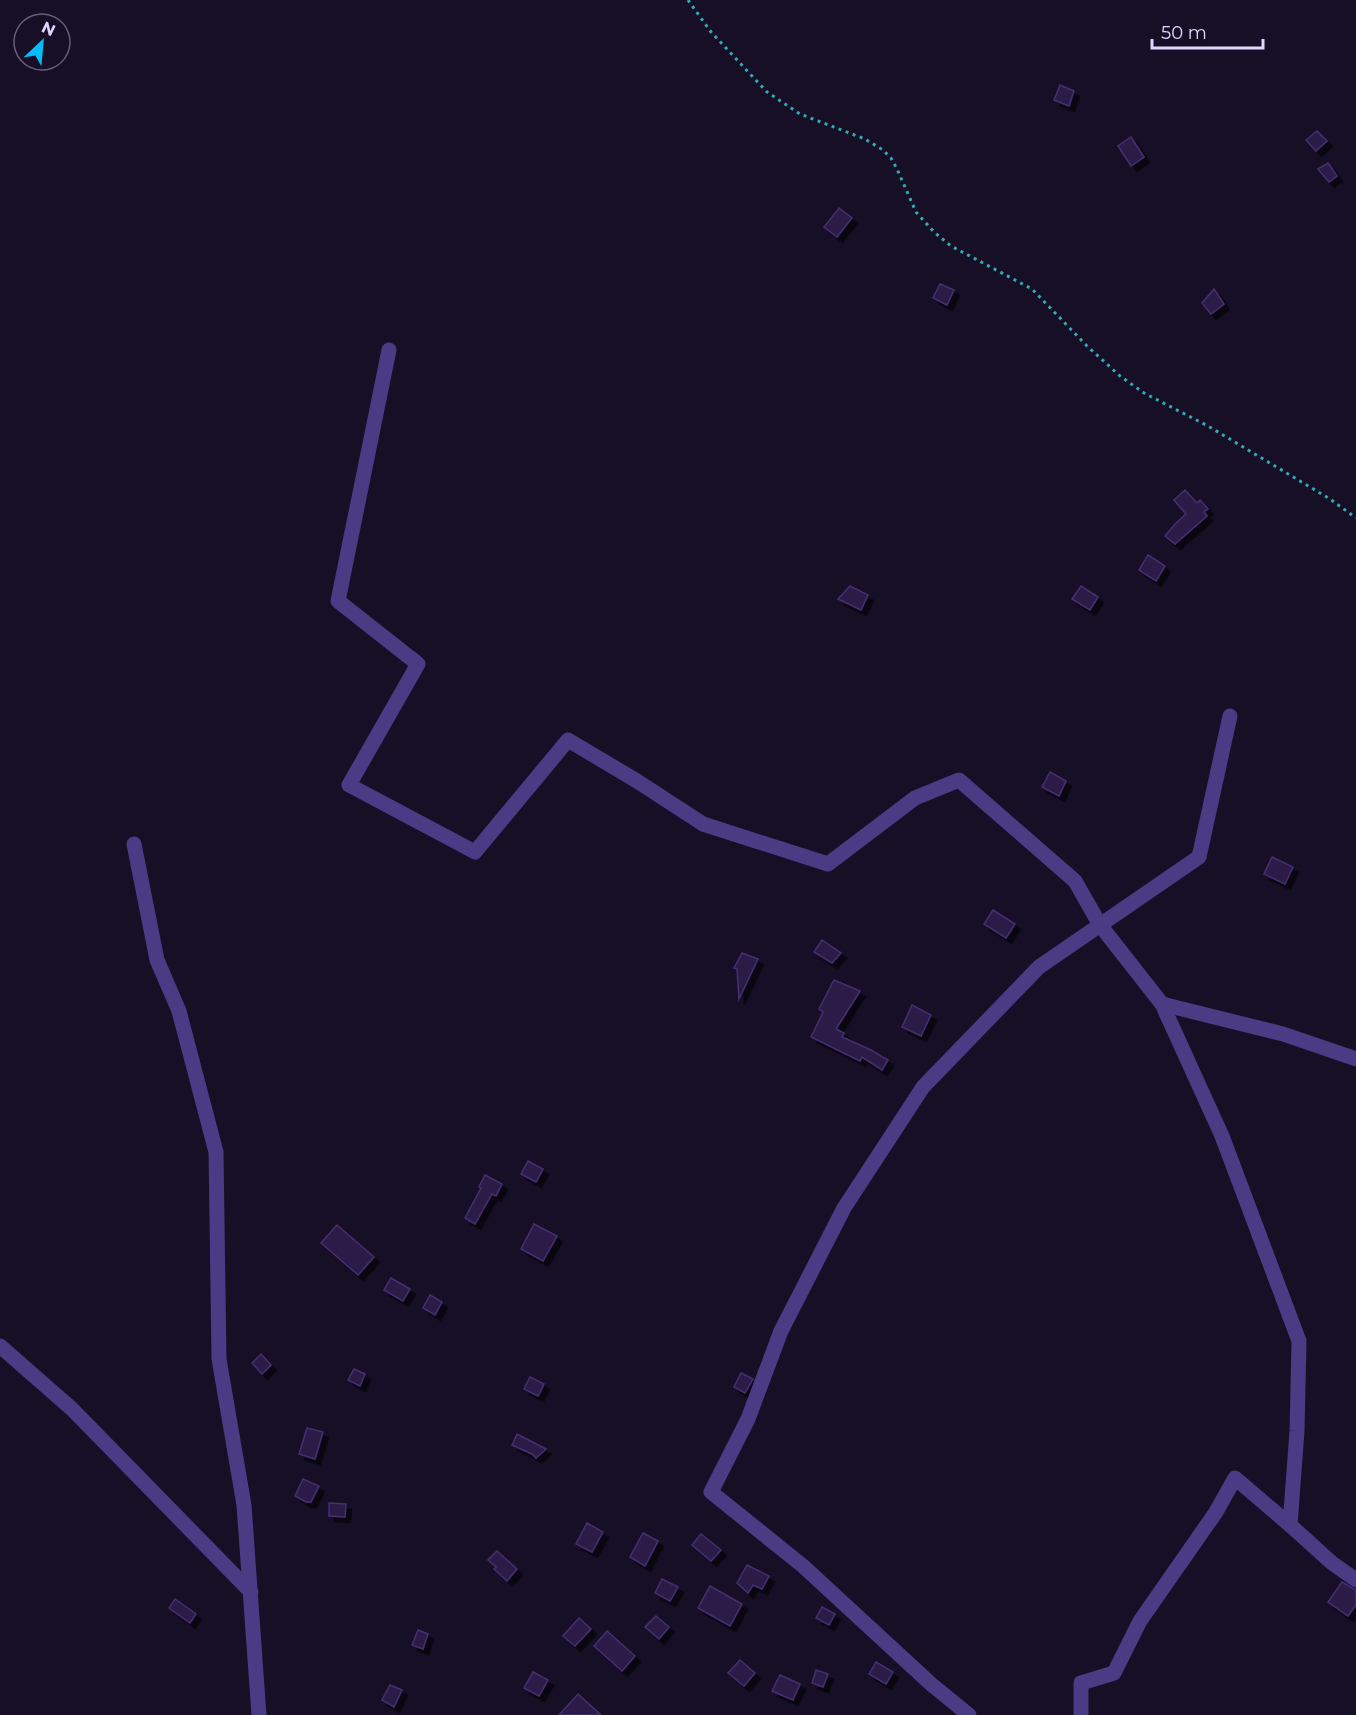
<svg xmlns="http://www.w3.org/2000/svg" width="1356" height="1715" font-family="Montserrat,sans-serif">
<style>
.building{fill:#2b1c46;stroke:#462e72;stroke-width:1.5;filter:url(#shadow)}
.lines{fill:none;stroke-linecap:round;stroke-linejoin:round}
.path{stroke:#31aab6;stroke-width:3;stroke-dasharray:3 4.5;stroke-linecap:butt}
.minor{stroke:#493b84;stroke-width:15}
</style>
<defs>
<filter id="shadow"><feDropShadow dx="5.5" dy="5.5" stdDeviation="0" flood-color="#0009"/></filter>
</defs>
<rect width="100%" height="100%" fill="#160f26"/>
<!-- building -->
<g class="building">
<path d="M1060,85l14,6 -5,15 -15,-6z"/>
<path d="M1317,131l10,10 -11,10 -10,-11z"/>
<path d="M1131,137l13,20 -13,9 -13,-20z"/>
<path d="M1328,163l9,13 -8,6 -11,-13z"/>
<path d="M839,208l13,10 -15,19 -13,-10z"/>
<path d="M940,284l14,6 -7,15 -14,-7z"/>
<path d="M1214,289l10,15 -13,10 -9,-11z"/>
<path d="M1185,490l12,13 3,-3 8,9 -4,3 3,4 -32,28 -10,-8 11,-13 10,-9 -12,-14z"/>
<path d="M1148,555l17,11 -9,15 -17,-11z"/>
<path d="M850,586l18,9 -7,15 -23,-11z"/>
<path d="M1081,586l17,11 -8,13 -18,-11z"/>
<path d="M1050,772l16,9 -7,15 -17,-9z"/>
<path d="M1272,857l21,10 -8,17 -21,-10z"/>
<path d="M993,910l22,14 -9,14 -22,-14z"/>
<path d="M822,940l19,13 -9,10 -18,-11z"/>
<path d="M742,953l16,6 -19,40 -2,-30 -3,-1z"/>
<path d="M834,980l26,11 -24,38 8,4 -2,4 29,13 17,10 -6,10 -20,-13 -2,4 -49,-24 12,-25 -4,-3z"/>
<path d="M912,1005l19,10 -10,21 -19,-9z"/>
<path d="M528,1161l15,8 -7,13 -15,-8z"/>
<path d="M485,1175l17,9 -6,12 -4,-2 -17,30 -10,-6 16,-30 -2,-1z"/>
<path d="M534,1224l23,12 -14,25 -22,-12z"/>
<path d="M337,1225l37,32 -16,18 -37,-32z"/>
<path d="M391,1278l19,11 -7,12 -19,-11z"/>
<path d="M430,1295l12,7 -7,13 -12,-7z"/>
<path d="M261,1354l10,11 -9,9 -10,-11z"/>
<path d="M354,1369l11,5 -5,12 -12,-6z"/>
<path d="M741,1373l12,6 -8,14 -11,-6z"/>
<path d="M530,1377l14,7 -6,12 -14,-7z"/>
<path d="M307,1428l16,4 -8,27 -16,-5z"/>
<path d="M517,1434l29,15 -10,9 -4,-4 -20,-9z"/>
<path d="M303,1479l16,7 -8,16h-5l-11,-6z"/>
<path d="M329,1503l17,1 -1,13 -16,-1z"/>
<path d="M587,1523l16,9 -11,20 -16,-8z"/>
<path d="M643,1533l15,8 -13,25 -15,-9z"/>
<path d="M701,1534l20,16 -10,11 -19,-16z"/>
<path d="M497,1551l20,18 -10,12 -13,-12 2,-2 -8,-7z"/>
<path d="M747,1565l22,11 -7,13 -9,-4 -5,8 -11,-10z"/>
<path d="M662,1579l16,8 -8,14 -15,-8z"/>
<path d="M1342,1582l14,8v15l-8,11 -20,-14z"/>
<path d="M710,1586l32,18 -12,22 -32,-18z"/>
<path d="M175,1599l21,15 -6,9 -21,-15z"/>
<path d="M822,1607l13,7 -6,11 -13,-7z"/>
<path d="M656,1616l13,11 -10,12 -14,-12z"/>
<path d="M579,1618l12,11 -16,17 -12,-10z"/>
<path d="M418,1630l10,4 -5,15 -11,-4z"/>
<path d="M607,1631l28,25 -13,15 -28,-25z"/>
<path d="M740,1660l15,13 -11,13 -16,-13z"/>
<path d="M876,1662l17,10 -7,12 -17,-10z"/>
<path d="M816,1670l12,4 -5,13 -11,-4z"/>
<path d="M533,1672l15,8 -9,16 -15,-8z"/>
<path d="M780,1675l20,9 -7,16 -21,-9z"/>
<path d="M390,1685l12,5 -8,17 -12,-7z"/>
<path d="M578,1694l23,21h-42z"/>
</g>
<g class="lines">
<!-- path -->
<path class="path" d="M688,0l23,32 56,60 33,22 65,25 18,11 8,8 6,11 19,43 18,20 17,14 81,43 55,57 33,30 24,17 64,33 122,73 26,19"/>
<!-- minor -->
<g class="minor">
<path d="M389,350l-51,251 80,63 -69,121 126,67 93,-112 69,41 66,43 125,40 87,-66 44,-18 116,101 25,44 62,79 60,132 77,205 -2,90 -7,94 -55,-47 -19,34 -76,109 -26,52 -33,10v32"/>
<path d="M134,844l23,116 22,51 37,141 3,207 25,146 15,210"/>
<path d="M1162,1004l121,30 73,25"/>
<path d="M0,1346l72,63 179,183"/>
<path d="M1290,1525l42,38 24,17"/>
<path d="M969,1715l-38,-31 -128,-118 -92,-74 37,-73 33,-88 63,-123 79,-121 116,-120 160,-110 31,-141"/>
</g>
</g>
<!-- north arrow -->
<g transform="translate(42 42) rotate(26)"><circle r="28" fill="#160f26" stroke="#675e7c" stroke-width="1.5"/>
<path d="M0-4.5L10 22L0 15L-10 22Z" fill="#03befc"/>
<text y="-9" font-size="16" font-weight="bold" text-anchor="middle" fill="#e0d5fe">N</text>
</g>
<!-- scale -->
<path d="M1152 39v9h111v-9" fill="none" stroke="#e0d5fe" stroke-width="3"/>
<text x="1161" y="39" font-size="18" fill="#e0d5fe" stroke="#160f26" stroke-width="4.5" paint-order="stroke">50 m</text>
</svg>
